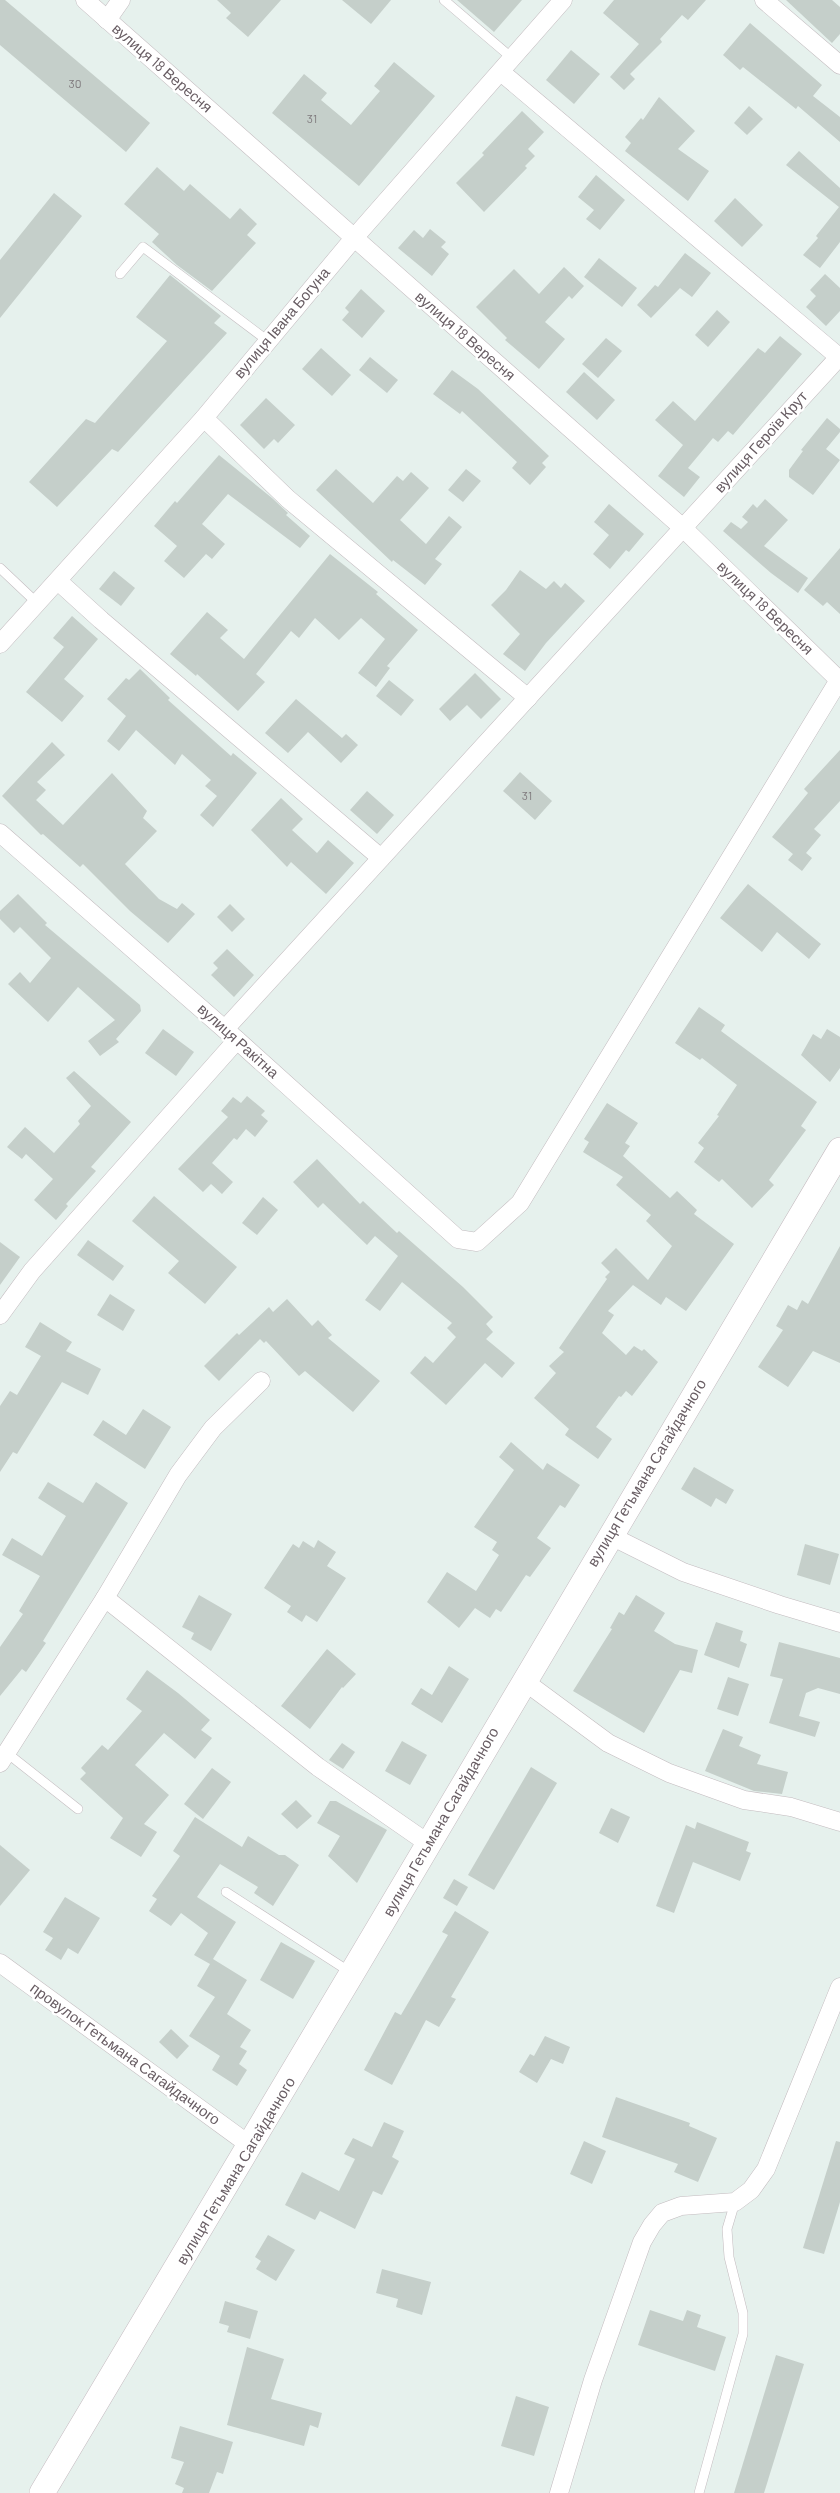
<svg xmlns="http://www.w3.org/2000/svg" width="840" height="2493" font-family="Barlow,sans-serif">
<style>
.building{fill:#c5cfca}
.lines{fill:none;stroke-linecap:round;stroke-linejoin:round}
.lane-casing{stroke:#c3bbbf;stroke-width:10}
.street-casing{stroke:#c3bbbf;stroke-width:19}
.secondary-casing{stroke:#c5bbc0;stroke-width:26}
.lane{stroke:#fff;stroke-width:9}
.street{stroke:#fff;stroke-width:18}
.secondary{stroke:#fff;stroke-width:25}
.labels{text-anchor:middle;stroke-width:4.5;stroke-linejoin:round;paint-order:stroke}
.number-label{font-size:12px;fill:#7f7a7d}
.street-label{font-size:15px;fill:#685d63;stroke:#fff}
</style>
<rect width="100%" height="100%" fill="#e6f1ed"/>
<!-- building -->
<g class="building">
<path d="M0,0h5l145,123 -24,29 -126,-107z"/>
<path d="M217,0h64l-33,37 -22,-19 5,-5z"/>
<path d="M342,0h49l-20,24z"/>
<path d="M457,0h65l-28,32z"/>
<path d="M614,0h92l-18,20 -6,-5 -22,24 2,3 -32,32 5,5 -11,11 -14,-13 29,-33 -36,-31z"/>
<path d="M786,0h46l8,7v27l-8,9z"/>
<path d="M750,23l72,62 -9,11 27,21v25l-42,-36 -2,3 -53,-42 -3,3 -17,-15z"/>
<path d="M571,50l29,24 -26,30 -28,-24z"/>
<path d="M394,62l41,34 -76,90 -87,-73 32,-39 23,19 -6,7 30,25 29,-34 -6,-5z"/>
<path d="M659,97l36,34 -17,18 31,22 -21,30 -63,-50 6,-8 -6,-6 16,-19 2,2z"/>
<path d="M749,106l14,13 -16,16 -13,-12z"/>
<path d="M522,111l22,21 -16,17 7,7 -10,10 2,2 -43,44 -28,-29 28,-28 -2,-2z"/>
<path d="M799,151l41,37v54l-20,26 -17,-13 15,-17 -2,-2 23,-29 -53,-42z"/>
<path d="M157,167l27,24 6,-7 40,35 10,-11 17,16 -10,11 9,8 -44,48 -35,-26 -25,-23 7,-8 -35,-30z"/>
<path d="M596,175l29,25 -25,30 -14,-11 8,-9 -16,-13z"/>
<path d="M54,193l28,23 -82,102v-58z"/>
<path d="M735,198l28,27 -21,22 -28,-26z"/>
<path d="M430,229l16,13 -5,5 8,7 -17,22 -34,-28 16,-18 9,8z"/>
<path d="M685,253l26,20 -19,24 -12,-9 -29,30 -14,-13 18,-20 3,2z"/>
<path d="M599,258l38,30 -15,19 -38,-30z"/>
<path d="M564,267l20,19 -12,13 -3,-3 -24,26 20,17 -26,30 -34,-29 2,-2 -31,-31 38,-38 25,25z"/>
<path d="M825,274l15,14v23l-14,15 -20,-19 10,-11 -6,-6z"/>
<path d="M170,275l51,41 -7,7 13,10 -109,119 -6,-3 -55,58 -28,-25 57,-63 9,4 72,-82 -31,-24z"/>
<path d="M361,289l24,22 -23,27 -20,-18 7,-8 -4,-4z"/>
<path d="M717,310l13,12 -22,25 -13,-12z"/>
<path d="M780,336l22,18 -69,81 -5,-4 -10,11 -5,-4 -25,30 12,9 -16,20 -26,-21 25,-31 -28,-25 18,-19 22,20 63,-73 7,5z"/>
<path d="M606,338l16,13 -24,27 -16,-14z"/>
<path d="M321,348l30,27 -19,21 -30,-27z"/>
<path d="M370,357l28,23 -11,13 -28,-23z"/>
<path d="M452,370l26,19 71,67 -7,7 4,4 -16,18 -18,-17 5,-6 -55,-51 -2,3 -27,-20z"/>
<path d="M584,372l31,28 -18,20 -31,-28z"/>
<path d="M266,398l29,27 -17,18 -4,-4 -10,10 -24,-24z"/>
<path d="M827,418l13,11v3l-14,17 14,11 -27,35 -24,-18v-7l14,-19 -2,-1z"/>
<path d="M219,455l53,43 16,15 -2,2 24,21 -10,12 -72,-54 -26,30 23,20 -13,15 -6,-5 -22,24 -20,-17 13,-15 -23,-20 21,-25 2,2z"/>
<path d="M336,469l37,34 24,-27 6,5 8,-9 18,16 -29,32 26,24 23,-28 13,11 -27,32 7,5 -17,21 -32,-25 -1,2 -76,-72z"/>
<path d="M466,469l15,12 -18,21 -15,-12z"/>
<path d="M765,499l23,21 -24,26 44,32 -10,15 -27,-20 -48,-42 8,-9 10,7 7,-7 -6,-5 11,-13 4,4z"/>
<path d="M609,504l35,30 -15,18 -3,-2 -16,19 -17,-15 16,-19 -15,-13z"/>
<path d="M840,548v66l-13,-12 -4,4 -19,-16z"/>
<path d="M330,554l48,38 -2,2 42,36 -31,36 3,2 -14,19 -18,-14 27,-34 -24,-21 -22,22 -24,-22 -16,20 -8,-7 -35,43 9,8 -27,29 -41,-37 -1,2 -26,-22 37,-42 21,18 -8,8 24,21z"/>
<path d="M520,570l26,19 8,-8 7,7 4,-5 20,18 -39,42 -21,28 -22,-17 17,-20 -29,-29 15,-15z"/>
<path d="M114,571l21,17 -14,18 -22,-17z"/>
<path d="M72,616l26,23 -34,40 20,17 -22,26 -36,-30 38,-45 -11,-9z"/>
<path d="M140,669l30,29 -2,2 63,56 2,-3 24,20 -44,54 -13,-12 17,-19 -12,-10 6,-6 -29,-26 -7,11 -39,-35 -17,21 -12,-10 19,-25 -19,-17 19,-21 3,2z"/>
<path d="M475,673l26,26 -20,20 -14,-14 -17,16 -11,-12z"/>
<path d="M389,680l25,20 -13,16 -25,-20z"/>
<path d="M296,699l46,39 4,-4 12,11 -17,18 -33,-31 -20,21 -23,-20z"/>
<path d="M52,742l13,13 -28,27 9,8 -10,10 27,25 49,-52 35,38 -4,7 14,13 -32,33 34,35 18,10 5,-6 13,11 -27,29 -38,-32 -47,-47 -3,3 -37,-33 -2,1 -39,-39z"/>
<path d="M840,750v51l-26,28 7,6 -15,18 6,5 -10,13 -14,-11 5,-6 -21,-17 36,-44 -4,-4z"/>
<path d="M520,772l32,29 -17,19 -32,-29z"/>
<path d="M367,791l27,24 -17,19 -27,-24z"/>
<path d="M281,798l22,21 -11,11 25,23 11,-13 26,23 -28,31 -35,-32 -4,5 -36,-37z"/>
<path d="M748,884l73,60 -12,15 -32,-27 -15,20 -42,-34z"/>
<path d="M18,894l29,29 -2,2 95,80 1,6 -25,28 3,3 -19,14 -12,-15 27,-21 -37,-33 -30,35 -40,-38 12,-12 10,11 21,-25 -31,-31 -6,6 -14,-14v-8z"/>
<path d="M230,904l15,15 -13,13 -15,-15z"/>
<path d="M227,949l27,26 -20,22 -23,-22 7,-7 -5,-5z"/>
<path d="M699,1007l26,18 -4,6 96,71 -16,24 5,4 -37,50 5,5 -22,23 -30,-29 -3,3 -25,-20 10,-14 -6,-5 21,-27 -2,-1 20,-30 -35,-27 -2,2 -25,-17z"/>
<path d="M163,1029l31,23 -18,24 -31,-23z"/>
<path d="M827,1029l13,8v31l-10,14 -29,-27 12,-21 8,5z"/>
<path d="M74,1071l57,51 -40,45 5,4 -30,33 2,2 -12,14 -22,-20 19,-21 -27,-25 -4,5 -15,-12 18,-20 29,26 26,-29 -2,-3 13,-15 -25,-28z"/>
<path d="M247,1096l18,15 -4,4 7,6 -13,16 -9,-8 -9,11 -3,-2 -22,25 21,19 -11,12 -11,-10 -8,8 -25,-23 50,-52 -7,-6 12,-14 8,6z"/>
<path d="M607,1103l31,20 -13,20 5,3 -7,10 47,42 7,-7 20,19 -3,4 40,30 -48,67 -20,-14 -5,8 -28,-20 -25,26 6,4 -12,18 24,22 8,-9 8,5 2,-2 14,13 -26,34 -6,-5 -5,6 -2,-1 -23,31 16,12 -14,20 -33,-24 4,-6 -35,-31 22,-25 -7,-7 15,-14 -5,-4 48,-69 -2,-2 5,-5 -9,-9 15,-15 32,32 24,-34 -26,-25 5,-6 -35,-30 7,-8 -40,-25 6,-10 -5,-3z"/>
<path d="M317,1159l43,45 3,-3 34,32 2,-2 64,56 30,30 -7,7 7,8 -7,7 29,24 -13,15 -17,-15 -39,42 -36,-32 15,-17 8,7 23,-26 -9,-9 5,-5 -50,-41 -22,29 -15,-11 33,-44 -23,-20 -8,9 -44,-42 -5,5 -25,-26z"/>
<path d="M154,1196l83,71 -32,37 -37,-31 11,-12 -47,-40z"/>
<path d="M263,1197l15,13 -21,25 -15,-12z"/>
<path d="M88,1240l36,26 -11,15 -36,-26z"/>
<path d="M0,1242l20,15 -20,28z"/>
<path d="M840,1246v117l-27,-12 -25,36 -30,-20 25,-37 -7,-4 12,-21 9,5 5,-10 6,4z"/>
<path d="M110,1294l25,16 -12,21 -26,-16z"/>
<path d="M287,1299l25,27 6,-6 14,15 -4,3 52,43 -27,31 -48,-41 -6,5 -33,-35 -2,2 -4,-4 -41,42 -15,-15 33,-33 2,2 30,-28 4,5z"/>
<path d="M40,1322l32,20 -6,9 35,18 -13,26 -26,-13 -45,72 -4,-2 -13,20v-66l10,-15 7,4 24,-39 -16,-9z"/>
<path d="M143,1409l28,18 -26,42 -52,-34 10,-15 23,15z"/>
<path d="M511,1442l32,28 4,-7 33,22 -15,23 -5,-3 -23,33 14,10 -21,29 -4,-2 -25,37 -5,-3 -6,9 -15,-10 -16,20 -32,-26 20,-30 29,19 23,-36 -7,-5 5,-8 -23,-15 40,-57 -15,-13z"/>
<path d="M694,1467l40,23 -8,14 -10,-6 -5,9 -30,-18z"/>
<path d="M48,1482l35,21 13,-21 32,21 -85,138 3,2 -20,29 -4,-3 -22,27v-49l23,-33 -4,-3 21,-35 -38,-21 10,-17 30,18 24,-40 -28,-18z"/>
<path d="M318,1540l18,12 -9,14 19,12 -29,44 -11,-7 -4,7 -15,-10 4,-6 -27,-18 29,-44 6,4 4,-7 11,7z"/>
<path d="M805,1544l34,10 -9,31 -33,-10z"/>
<path d="M199,1595l33,19 -21,37 -20,-12 3,-6 -12,-6z"/>
<path d="M636,1595l29,18 -11,18 21,13 23,6 -6,23 -12,-3 -36,63 -71,-42 39,-62 -2,-1 9,-16 5,3z"/>
<path d="M716,1622l27,9 -3,10 7,3 -8,24 -35,-13z"/>
<path d="M779,1642l61,16v36l-22,-6 -12,5 -7,23 21,6 -5,15 -46,-14 14,-44 -13,-3z"/>
<path d="M327,1649l29,25 -13,14 -1,-1 -32,42 -29,-23z"/>
<path d="M449,1666l20,13 -27,44 -31,-19 10,-16 11,7z"/>
<path d="M147,1670l31,23 32,27 -9,10 11,8 -17,21 -31,-26 -29,32 34,30 -25,29 13,8 -16,25 -31,-19 13,-20 -43,-39 6,-6 -5,-5 21,-23 6,5 34,-39 -16,-12z"/>
<path d="M728,1677l21,7 -11,32 -21,-7z"/>
<path d="M723,1729l20,8 -4,9 22,9 -4,9 31,8 -6,22 -28,-3 -49,-20z"/>
<path d="M402,1741l25,14 -17,30 -25,-14z"/>
<path d="M342,1743l13,9 -12,17 -14,-9z"/>
<path d="M531,1767l26,16 -63,107 -26,-15z"/>
<path d="M212,1768l19,14 -28,37 -19,-15z"/>
<path d="M296,1800l16,16 -15,13 -16,-15z"/>
<path d="M330,1801h6l51,29 -30,53 -29,-27 12,-20 -23,-13z"/>
<path d="M611,1808l19,9 -12,26 -19,-10z"/>
<path d="M195,1817l47,30 6,-11 31,19h6l14,10 -26,41 -19,-13 4,-6 -38,-23 -23,33 39,25 -23,37 34,21 -20,34 24,16 -11,17 7,4 -8,13 8,6 -10,16 -25,-16 8,-14 -31,-20 26,-39 -18,-11 13,-22 -16,-9 14,-22 -27,-20 -10,13 -22,-15 8,-12 -5,-3 28,-40 -7,-5z"/>
<path d="M697,1822l52,20 -3,9 5,2 -11,28 -47,-19 -19,51 -18,-7 30,-81 9,4z"/>
<path d="M0,1845l30,25 -30,36z"/>
<path d="M454,1879l14,8 -11,19 -14,-8z"/>
<path d="M65,1897l35,21 -22,36 -10,-6 -7,12 -16,-10 8,-12 -10,-6z"/>
<path d="M455,1911l34,21 -38,65 5,2 -17,28 -13,-7 -34,65 -28,-15 31,-58 6,3 47,-80 -6,-3z"/>
<path d="M281,1942l34,19 -22,38 -33,-19z"/>
<path d="M171,2029l18,17 -12,13 -18,-17z"/>
<path d="M545,2036l25,11 -7,17 -12,-5 -14,24 -18,-11 11,-18 4,2z"/>
<path d="M616,2097l74,26 -1,3 28,12 -19,44 -24,-10 4,-8 -76,-27z"/>
<path d="M384,2122l20,9 -12,26 7,4 -17,34 -9,-4 -18,38 -35,-18 -5,9 -30,-15 17,-33 37,19 16,-32 -11,-5 9,-16 19,9z"/>
<path d="M584,2141l22,10 -14,33 -22,-10z"/>
<path d="M836,2141l4,1v60l-16,52 -21,-6z"/>
<path d="M268,2235l27,15 -19,31 -20,-12 5,-8 -6,-4z"/>
<path d="M382,2269l49,13 -9,33 -26,-8 2,-8 -22,-6z"/>
<path d="M225,2301l33,10 -8,28 -23,-7 2,-6 -10,-3z"/>
<path d="M650,2310l33,11 4,-11 14,5 -4,12 29,10 -11,34 -77,-26z"/>
<path d="M247,2347l37,12 -13,40 51,14 -4,15 -8,-3 -6,21 -77,-21z"/>
<path d="M776,2355l28,9 -40,129h-30z"/>
<path d="M516,2396l33,11 -15,49 -33,-10z"/>
<path d="M180,2426l53,16 -10,32 -6,-2 -8,21h-27l2,-5 -9,-4 9,-22 -13,-4z"/>
</g>
<g class="lines">
<defs>
<g id="lane">
<path d="M444,0l68,58"/>
<path d="M120,274l23,-27 125,94"/>
<path d="M0,568l37,35"/>
<path d="M7,1753l71,56"/>
<path d="M226,1892l124,80"/>
<path d="M699,2493l44,-159v-21l-14,-56 -2,-28 8,-27"/>
</g>
<g id="street">
<path d="M764,0l76,65"/>
<path d="M107,20l14,-20"/>
<path d="M501,72l338,285"/>
<path d="M204,418l84,81 240,199"/>
<path d="M58,581l43,39 280,238"/>
<path d="M0,644l204,-226 150,-180 209,-238"/>
<path d="M0,833l237,207 221,199 19,3 43,-39 319,-523 -156,-152 -598,-528"/>
<path d="M225,1029l615,-673"/>
<path d="M0,1315l32,-44 205,-231"/>
<path d="M609,1535l74,37 97,33 60,18"/>
<path d="M105,1598l213,169 111,77"/>
<path d="M524,1681l84,62 61,30 75,27 47,7 49,15"/>
<path d="M0,1763l105,-165 73,-123 35,-47 48,-47"/>
<path d="M0,1963l251,183"/>
<path d="M559,2493l34,-113 49,-138 10,-17 10,-12 19,-7 54,-4 16,-12 15,-21 74,-182"/>
</g>
<path id="secondary" d="M42,2493c269,-446 530,-896 798,-1343"/>
</defs>
<!-- lane casing -->
<use href="#lane" class="lane-casing"/>
<!-- street casing -->
<use href="#street" class="street-casing"/>
<!-- secondary casing -->
<use href="#secondary" class="secondary-casing"/>
<!-- lane -->
<use href="#lane" class="lane"/>
<!-- street -->
<use href="#street" class="street"/>
<!-- secondary -->
<use href="#secondary" class="secondary"/>
</g>
<g class="labels">
<!-- number labels -->
<g class="number-label">
<text x="75" y="88">30</text>
<text x="312" y="123">31</text>
<text x="527" y="800">31</text>
</g>
<!-- street labels -->
<g class="street-label">
<text transform="translate(162 68) rotate(41)" y="5">вулиця 18 Вересня</text>
<text transform="translate(282 323) rotate(-50)" y="5">вулиця Івана Богуна</text>
<text transform="translate(465 336) rotate(41)" y="5">вулиця 18 Вересня</text>
<text transform="translate(761 442) rotate(-48)" y="5">вулиця Героїв Крут</text>
<text transform="translate(765 608) rotate(44)" y="5">вулиця 18 Вересня</text>
<text transform="translate(238 1041) rotate(42)" y="5">вулиця Ракітна</text>
<text transform="translate(647 1473) rotate(-59)" y="5">вулиця Гетьмана Сагайдачного</text>
<text transform="translate(441 1822) rotate(-60)" y="5">вулиця Гетьмана Сагайдачного</text>
<text transform="translate(125 2054) rotate(36)" y="5">провулок Гетьмана Сагайдачного</text>
<text transform="translate(236 2171) rotate(-59)" y="5">вулиця Гетьмана Сагайдачного</text>
</g>
</g>
</svg>
